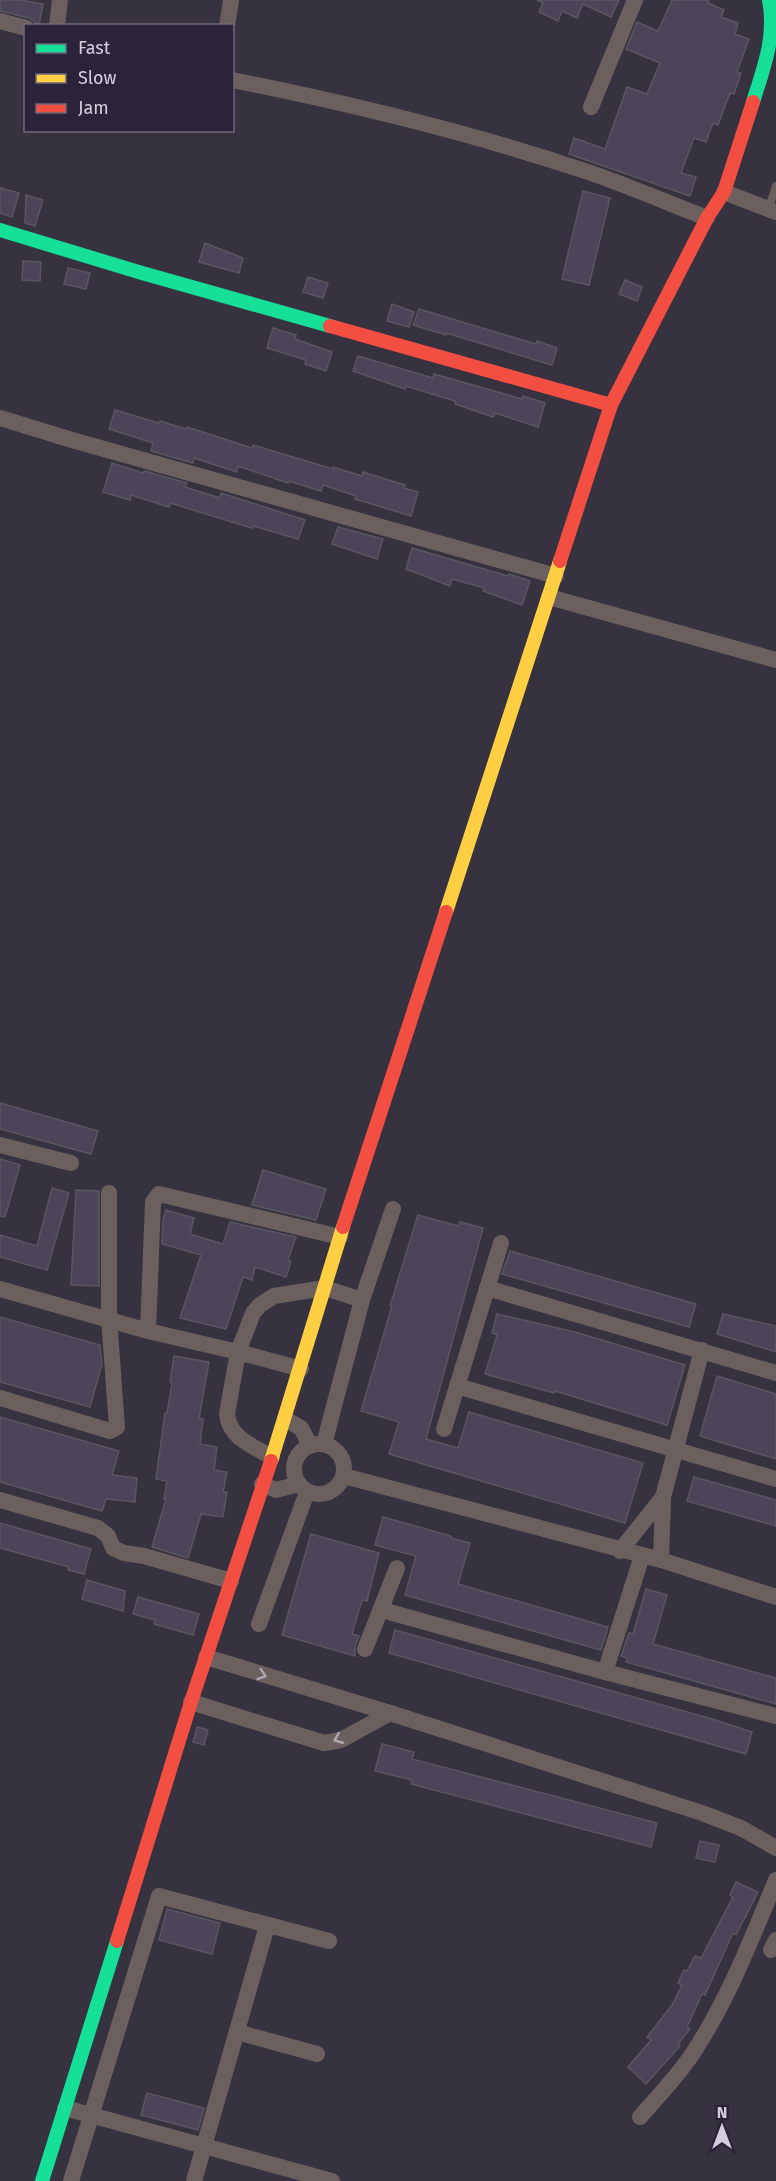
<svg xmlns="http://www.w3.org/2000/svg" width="776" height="2181" font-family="'Fira Sans',sans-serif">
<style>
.building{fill:#4c4459;stroke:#5a5661;stroke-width:1.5}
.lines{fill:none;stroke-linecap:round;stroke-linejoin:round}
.lane{stroke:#6c605f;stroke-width:8}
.street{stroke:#6c605f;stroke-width:16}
.fast{stroke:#16e098;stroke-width:14}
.slow{stroke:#ffcf43;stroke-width:14}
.jam{stroke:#f24e42;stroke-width:14}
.oneway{stroke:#b0a8b2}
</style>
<rect width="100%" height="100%" fill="#36323f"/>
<!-- building -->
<g class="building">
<path d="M0,0h21l22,4 -4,21 -10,-7 -29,-7z"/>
<path d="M537,0h82l-8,17 -28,-13 -6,14 -15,-7 -4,10 -19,-9 4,-9z"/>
<path d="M672,0h37l-1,3 16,7 -3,7 17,6 -3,11 14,5 -12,33 4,1 -7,21 -4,-1 -12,32 -5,-2 -7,19 -12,-4 -13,35 15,4 -6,19 -121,-42 5,-16 31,11 22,-62 20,7 13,-31 -34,-14 11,-27 21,9z"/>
<path d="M0,188l19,5 -7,24 -12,-4z"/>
<path d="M583,191l27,7 -21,87 -27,-6z"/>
<path d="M26,195l17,5 -8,26 -10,-3z"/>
<path d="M205,243l38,15 -4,15 -40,-11z"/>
<path d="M23,261l18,1 -1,19 -18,-1z"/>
<path d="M68,268l22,5 -4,16 -22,-5z"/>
<path d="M308,277l20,6 -5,15 -20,-6z"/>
<path d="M625,280l17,7 -5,14 -18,-7z"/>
<path d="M392,304l22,8 -5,15 -22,-6z"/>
<path d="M419,309l117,35 1,-3 20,7 -5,17 -106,-32v2l-33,-10z"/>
<path d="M273,328l23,7 -1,4 37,13 -6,19 -21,-7 1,-4 -39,-12z"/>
<path d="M358,356l75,22 1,-4 88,25 1,-3 22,7 -7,24 -43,-14 -2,4 -38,-13v-3l-49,-15 -1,3 -52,-18z"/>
<path d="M115,410l44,13 1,-2 26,8 1,-2 65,21 1,-3 80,24v-2l29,9 1,-4 42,13 -1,3 14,4 -7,24 -56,-17 1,-3 -33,-11 -2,6 -32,-10 -1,2 -50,-17 -1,6 -43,-14 -1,5 -42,-12 2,-8 -44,-14z"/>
<path d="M112,463l31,10 1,-2 43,12 -2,4 35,11 1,-5 84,27 -7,19 -45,-13 -1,2 -82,-25 -1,4 -38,-12 -1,5 -27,-8z"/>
<path d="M338,527l45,12 -6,20 -45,-15z"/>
<path d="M412,548l96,28 1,-2 21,7 -8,24 -39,-14 1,-3 -32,-9 -2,7 -44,-17z"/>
<path d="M0,1103l98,28 -7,23 -91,-25z"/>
<path d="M0,1159l20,6 -15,52 -5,-1z"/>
<path d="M263,1170l63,19 -10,31 -64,-15z"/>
<path d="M52,1188l17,5 -22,77 -47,-13v-22l37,11z"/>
<path d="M76,1190l23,1v95l-28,-1z"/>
<path d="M166,1210l28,8 -4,16 33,10 7,-22 66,15 -8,23 3,1 -5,16 -31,-10 -3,13 -9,-3 -17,52 -46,-11 21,-63 -39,-11 1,-24z"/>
<path d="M418,1215l40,11 2,-4 23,6 -57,211 32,9 11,-36 174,51 -18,60 -236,-69 10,-32 -38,-11 31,-105h-2z"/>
<path d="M510,1251l186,53 -7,23 -187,-53z"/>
<path d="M497,1314l78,18 110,33 -18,60 -112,-34 -1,2 -69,-19 12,-39 -5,-2z"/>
<path d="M723,1314l53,12v26l-59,-18z"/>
<path d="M0,1317l100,28 2,19 -12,43 -90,-25z"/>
<path d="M174,1356l35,6 -10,56 4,1 -3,25 17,3 -3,23 13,2 -4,20h4l-4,25 -22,-3 -13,44 -36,-11 14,-48h-2l3,-18 -11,-2 9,-66h2l5,-30 -2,-1z"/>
<path d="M717,1376l59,18v65l-76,-23z"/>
<path d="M0,1417l119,34 -7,24 25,3 -2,24 -29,-3 -4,12 -102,-29z"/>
<path d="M694,1477l82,23v26l-89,-25z"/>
<path d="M383,1517l68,19v2l19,5 -12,41 150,43 -7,23 -196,-55 11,-39 -41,-11z"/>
<path d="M0,1523l91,26 -7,25 -16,-4 1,-3 -69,-19z"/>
<path d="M311,1534l68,19 -12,48 -5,-1 -10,34 7,2 -4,10v10l-73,-21z"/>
<path d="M87,1580l38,11 -2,20 -41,-12z"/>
<path d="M646,1589l21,6 -14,49 123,34v26l-150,-42 1,-4 -6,-2 8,-23 4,1z"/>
<path d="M138,1597l61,17 -6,21 -39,-11 1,-4 -22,-6z"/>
<path d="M395,1630l317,89 40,13 -6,22 -357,-101z"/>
<path d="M197,1727l11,3 -4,15 -11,-3z"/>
<path d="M382,1744l32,8 -2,7 245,64 -6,24 -240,-63 1,-4 -37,-9z"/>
<path d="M700,1841l19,4 -4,17 -19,-4z"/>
<path d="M736,1882l22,10 -22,43 -3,-2 -28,62 -3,-1 -15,33 3,2 -12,15 2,2 -34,38 -18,-17 23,-27 -4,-3 25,-32 10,-20 -4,-2 6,-13 3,1 8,-15 6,2 32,-61 -3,-2z"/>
<path d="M167,1909l53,14 -8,31 -53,-14z"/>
<path d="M147,2093l57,15 -6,22 -57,-15z"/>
</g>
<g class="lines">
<!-- lane -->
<path class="lane" d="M768,210l8,-24"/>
<!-- street -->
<g class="street">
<path d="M0,21l26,7"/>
<path d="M57,26l3,-26"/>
<path d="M227,26l4,-26"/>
<path d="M232,80c121,24 240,53 356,92 41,14 80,31 119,46"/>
<path d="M591,107l44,-107"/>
<path d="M724,192l52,20"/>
<path d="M0,418l72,22 484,136"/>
<path d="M549,597l227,63"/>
<path d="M0,1145l71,18"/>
<path d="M487,1288l289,85"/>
<path d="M0,1289l148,42 90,21 63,17"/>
<path d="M148,1331l5,-129 6,-8 181,43"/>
<path d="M457,1386l319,93"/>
<path d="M0,1398l110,33 7,-4 -8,-108v-126"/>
<path d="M285,1419l16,9 9,17"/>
<path d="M444,1429l57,-186"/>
<circle cx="319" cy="1469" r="25"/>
<path d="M324,1444l38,-144 31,-91"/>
<path d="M272,1457c-19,-11 -43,-19 -45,-43l11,-62 15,-39 7,-8 14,-9 51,-8 37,12"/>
<path d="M344,1476l317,84 115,37"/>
<path d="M262,1484l14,6 23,-6"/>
<path d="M663,1497l39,-147"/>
<path d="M0,1500l98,28 10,8 5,12 11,5 20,3 87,25"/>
<path d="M620,1551l43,-54 -2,63"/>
<path d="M382,1610l223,62 171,44"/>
<path d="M259,1624l48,-132"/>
<path d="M365,1649l32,-81"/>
<path d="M206,1657l184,56 312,100 39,15 35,20"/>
<path d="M605,1672l37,-116"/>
<path d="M191,1702l133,41 17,-3 49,-27"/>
<path d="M771,1950l5,-10"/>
<path d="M237,2032l80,22"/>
<path d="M65,2108l267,73"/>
<path d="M640,2117c19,-22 40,-43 55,-67 34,-53 57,-112 81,-170"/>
<path d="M71,2181l88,-285 170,45"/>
<path d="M194,2181l73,-255"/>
</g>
<!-- fast -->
<g class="fast">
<path d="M753,102c11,-35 23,-65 16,-102"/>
<path d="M0,230l142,43 188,53"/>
<path d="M42,2181l75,-240"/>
</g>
<!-- slow -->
<g class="slow">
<path d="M446,912l114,-351"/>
<path d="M271,1461l72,-234"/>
</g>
<!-- jam -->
<g class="jam">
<path d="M330,326l281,79"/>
<path d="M560,561l51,-156 96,-187 17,-26 29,-90"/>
<path d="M343,1227l103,-315"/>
<path d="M117,1941l74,-239 80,-241"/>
</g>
</g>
<!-- one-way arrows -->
<defs><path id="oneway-chevron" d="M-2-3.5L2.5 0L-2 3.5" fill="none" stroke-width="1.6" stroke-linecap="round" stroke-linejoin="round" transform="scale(1.5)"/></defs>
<g class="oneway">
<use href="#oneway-chevron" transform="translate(262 1675) rotate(18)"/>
<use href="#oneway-chevron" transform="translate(338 1739) rotate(158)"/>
</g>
<!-- legend -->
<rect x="24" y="24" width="210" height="108" fill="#2b2339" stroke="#6f687b" stroke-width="1.5"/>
<rect x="36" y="44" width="30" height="9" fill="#16e098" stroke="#6f687b" stroke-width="1.5"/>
<text x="78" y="54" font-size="18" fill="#d4cfde">Fast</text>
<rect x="36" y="74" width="30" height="9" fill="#ffcf43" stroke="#6f687b" stroke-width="1.5"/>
<text x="78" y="84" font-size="18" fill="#d4cfde">Slow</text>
<rect x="36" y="104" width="30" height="9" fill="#f24e42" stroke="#6f687b" stroke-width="1.5"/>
<text x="78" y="114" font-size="18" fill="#d4cfde">Jam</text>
<!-- north arrow -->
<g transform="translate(722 2127)" stroke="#2b2339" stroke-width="4.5" paint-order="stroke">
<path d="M0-4.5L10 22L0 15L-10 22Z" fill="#d4cfde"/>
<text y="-9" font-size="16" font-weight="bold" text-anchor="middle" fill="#d4cfde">N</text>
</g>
</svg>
